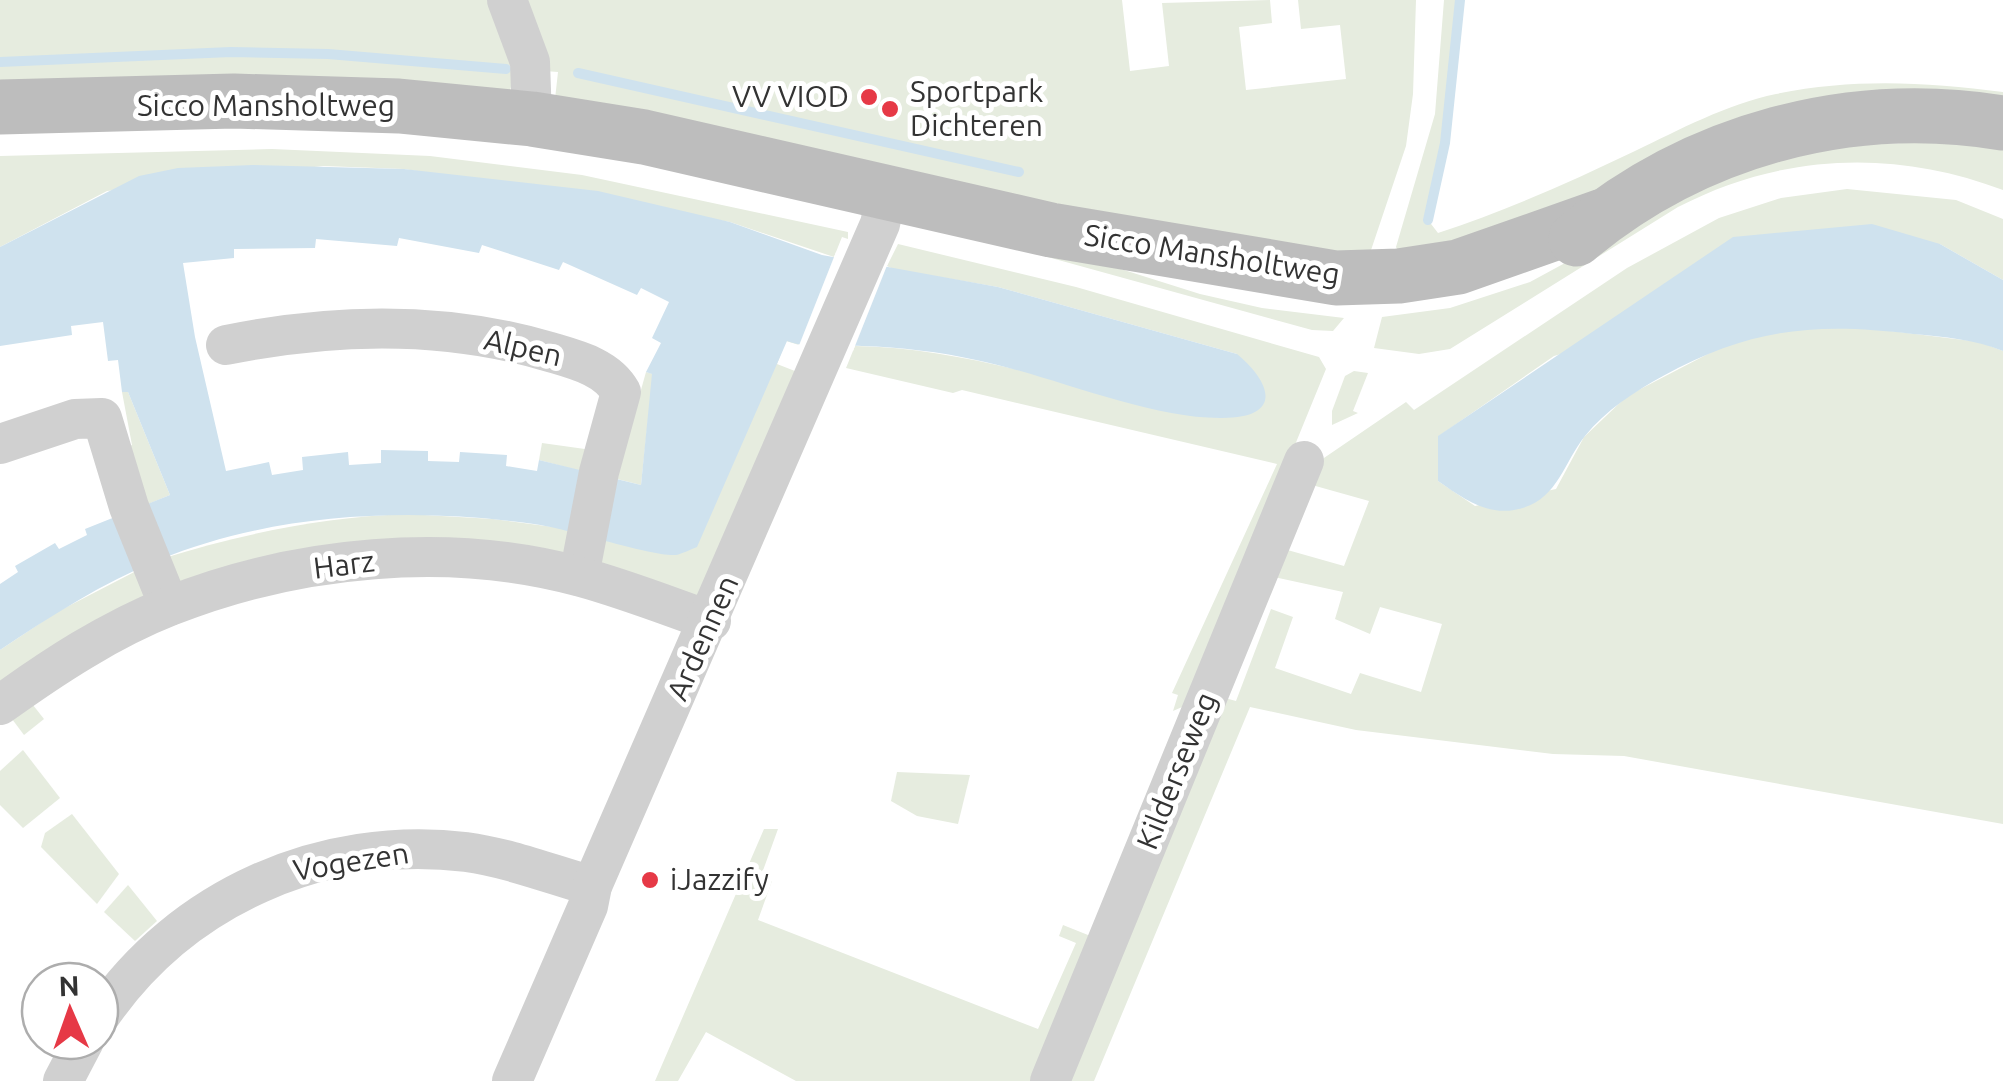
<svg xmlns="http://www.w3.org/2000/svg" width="2003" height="1081" font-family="Ubuntu,sans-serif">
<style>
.green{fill:#e6ecdf}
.water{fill:#cfe2ee;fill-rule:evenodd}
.pier{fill:#fff}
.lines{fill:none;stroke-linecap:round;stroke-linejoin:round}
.stream{stroke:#cfe2ee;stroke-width:10}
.street{stroke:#d0d0d0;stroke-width:40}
.secondary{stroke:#bdbdbd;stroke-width:55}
.poi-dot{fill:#e63946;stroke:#fff;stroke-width:4}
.labels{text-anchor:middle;stroke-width:10;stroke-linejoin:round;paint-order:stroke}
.poi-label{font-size:30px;fill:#333;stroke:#fff;text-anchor:start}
.street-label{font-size:30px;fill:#333;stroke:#fff}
</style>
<rect width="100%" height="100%" fill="#fff"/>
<!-- green -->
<g class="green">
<path d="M0,0h1122l8,71 39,-5 -7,-63 108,-3 2,23 -33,4 7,63 100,-11 -6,-54 -39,4 -3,-29h118l-3,94 -7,52 -41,122 -810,-169 3,-27 -41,-3 -8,24 -509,1z"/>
<path d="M1444,0h16l-15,143 -17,77 10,13c68,-22 132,-51 197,-82 44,-21 92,-47 141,-57 77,-16 150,-12 227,-2v15l-371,71 -229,82 -7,-13 39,-133z"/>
<path d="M2003,139v51c-108,-41 -221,-37 -325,17l-228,142 -31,5 -45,-6 8,-31 68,-9 80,-26 247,-134z"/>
<path d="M272,149l158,7 152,19 266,57v7l-6,-2 -8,20 -104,-35 -326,-53 -81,-3 -216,25 -107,56v-91z"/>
<path d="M1847,189l109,11 47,19v61l-63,-36 -386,112 -115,80 -1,45 37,25 81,-17 28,-52 43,-41 102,-53 53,-12 60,-6 138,17 23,9v473l-379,-68 -71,-2 -197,-24 -106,-23 -156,374h-27l158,-383 11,3 35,-92 22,8 -18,51 76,26 9,-21 61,19 21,-68 -62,-17 -10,27 -35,-15 8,-27 -69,-15 10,-28 60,17 25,-65 -57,-16 9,-25 85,-58 8,8 213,-142 92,-50 62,-20z"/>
<path d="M986,240l65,7 149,47 62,14 82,10 -11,13 -21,-1z"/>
<path d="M898,244l178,43 243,70 7,12 -137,335 -16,7 5,-16 -6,-2 105,-229 -315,-74 -9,3 -107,-25 9,-22c125,2 243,51 365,72l17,-64 -239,-67 -105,-18 -6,-3z"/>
<path d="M771,320l28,25 -13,-4 -9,23 23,9 -94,218 -12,6 -89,-29 -11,-20 2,-12 78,19z"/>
<path d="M1354,371l14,2 -15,38 5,2 -26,12v-14l13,-35z"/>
<path d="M646,372l7,2 -12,111 -32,-8 23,-55z"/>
<path d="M122,392h6l42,103 -29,12 -20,-57 11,-5z"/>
<path d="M542,443l50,7 -4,23 -49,-13z"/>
<path d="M407,514l86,5 83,11 -12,23 -380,30 -9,-4 -14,-20c80,-25 162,-42 246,-45z"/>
<path d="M142,568l3,25 -5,9 -140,85v-37l57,-38z"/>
<path d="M29,700l15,19 -20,16 -15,-20z"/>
<path d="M23,750l37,48 -37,30 -23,-23v-34z"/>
<path d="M897,772l73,3 -12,49 -41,-8 -26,-15z"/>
<path d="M72,814l47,60 -22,30 -56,-57 4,-14z"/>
<path d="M764,829h14l-17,47 11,5 -14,39 280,109 38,-86 -17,-7 4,-11 30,12 -56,144h-241l-90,-49 -28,49h-23z"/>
<path d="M128,885l29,36 -22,20 -31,-29z"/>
</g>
<!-- water -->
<g class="water">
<path d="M253,165l151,4 194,22 132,31 92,33 176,32 239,67c36,30 45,64 -15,64 -74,1 -171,-43 -246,-58 -35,-8 -77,-13 -114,-14 -26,-1 -50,4 -75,-5l-90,206c-6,2 -15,7 -21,8 -23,2 -110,-27 -142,-31 -123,-17 -258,-12 -375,36 -57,23 -108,56 -159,90v-66l18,-12 -3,-6 40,-23 4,6 28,-14 -2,-6 85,-34 -42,-103h-6l-4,-32 -10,1 -5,-39 -32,4 1,9 -72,11v-99l139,-71 39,-8zM399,238l80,15 3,-8 77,25 4,-8 74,33 4,-7 28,14 -17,36 9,5 -15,29 6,2 -11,111 -102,-25 -2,11 -31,-5 1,-11 -47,-3 -1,10 -31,-1v-10l-47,-1v13l-32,2 -1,-13 -46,5 1,13 -31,5 -3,-13 -43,9 -31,-134 -12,-74 51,-5v-9l81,-1 1,-9 81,7z"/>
<path d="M1872,224l68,20 63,36v71c-29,-12 -59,-14 -90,-17 -97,-12 -163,-6 -250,42 -29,16 -57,34 -78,60 -23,29 -28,67 -71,74 -29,5 -53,-13 -76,-29v-45l295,-199z"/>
</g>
<!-- pier -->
<path class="pier" d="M836,252l52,11 -35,88 -45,1 -10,-4z"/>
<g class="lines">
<!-- stream -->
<g class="stream">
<path d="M0,62l231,-10 97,2 178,15"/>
<path d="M578,73l441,99"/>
<path d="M1428,220l17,-77 15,-143"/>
</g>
<!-- street -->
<g class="street">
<path d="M507,0l23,62 2,57"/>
<path d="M226,345c108,-22 217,-25 324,7 27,8 57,15 71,40l-22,80 -20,104"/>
<path d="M0,444l75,-25 27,-1 27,89 40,99"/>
<path d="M0,705c53,-38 109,-75 170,-99 126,-50 280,-65 411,-29 44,12 87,29 130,44"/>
<path d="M100,1016c82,-119 222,-181 366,-164 43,6 84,22 126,34"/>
<path d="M63,1081l21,-40"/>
<path d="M512,1081l76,-175 4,-20 288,-662 7,-32"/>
<path d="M1050,1081l254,-620"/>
</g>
<!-- secondary -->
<g class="secondary">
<path d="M0,107l234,-6 165,5 133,13 112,18 407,93 285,48 63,-2 59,-9 145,-51"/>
<path d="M1576,239c120,-100 274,-141 427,-116"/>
</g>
</g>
<!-- markers -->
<g class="poi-dot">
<circle cx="869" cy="97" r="10"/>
<circle cx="890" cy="109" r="10"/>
<circle cx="650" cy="880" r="10"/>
</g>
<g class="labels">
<!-- poi labels -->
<g class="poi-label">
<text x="910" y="102">Sportpark<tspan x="910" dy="34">Dichteren</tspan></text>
<text x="849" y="107" text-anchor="end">VV VIOD</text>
<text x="670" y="890">iJazzify</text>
</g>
<!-- street labels -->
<g class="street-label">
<text x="266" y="116">Sicco Mansholtweg</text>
<text transform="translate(1212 255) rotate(9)" y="10">Sicco Mansholtweg</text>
<text transform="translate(523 348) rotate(13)" y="10">Alpen</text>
<text transform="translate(344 565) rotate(-7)" y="10">Harz</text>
<text transform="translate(703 638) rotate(-66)" y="10">Ardennen</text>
<text transform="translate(1177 771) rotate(-68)" y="10">Kilderseweg</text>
<text transform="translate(351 862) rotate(-9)" y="10">Vogezen</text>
</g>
</g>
<!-- north arrow -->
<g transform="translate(70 1011) rotate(358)"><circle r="48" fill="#ffffff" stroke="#adadad" stroke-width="2.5"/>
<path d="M0-8L18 38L0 25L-18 38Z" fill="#e63946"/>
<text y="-15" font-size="28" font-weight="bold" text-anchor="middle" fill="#333333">N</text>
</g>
</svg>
